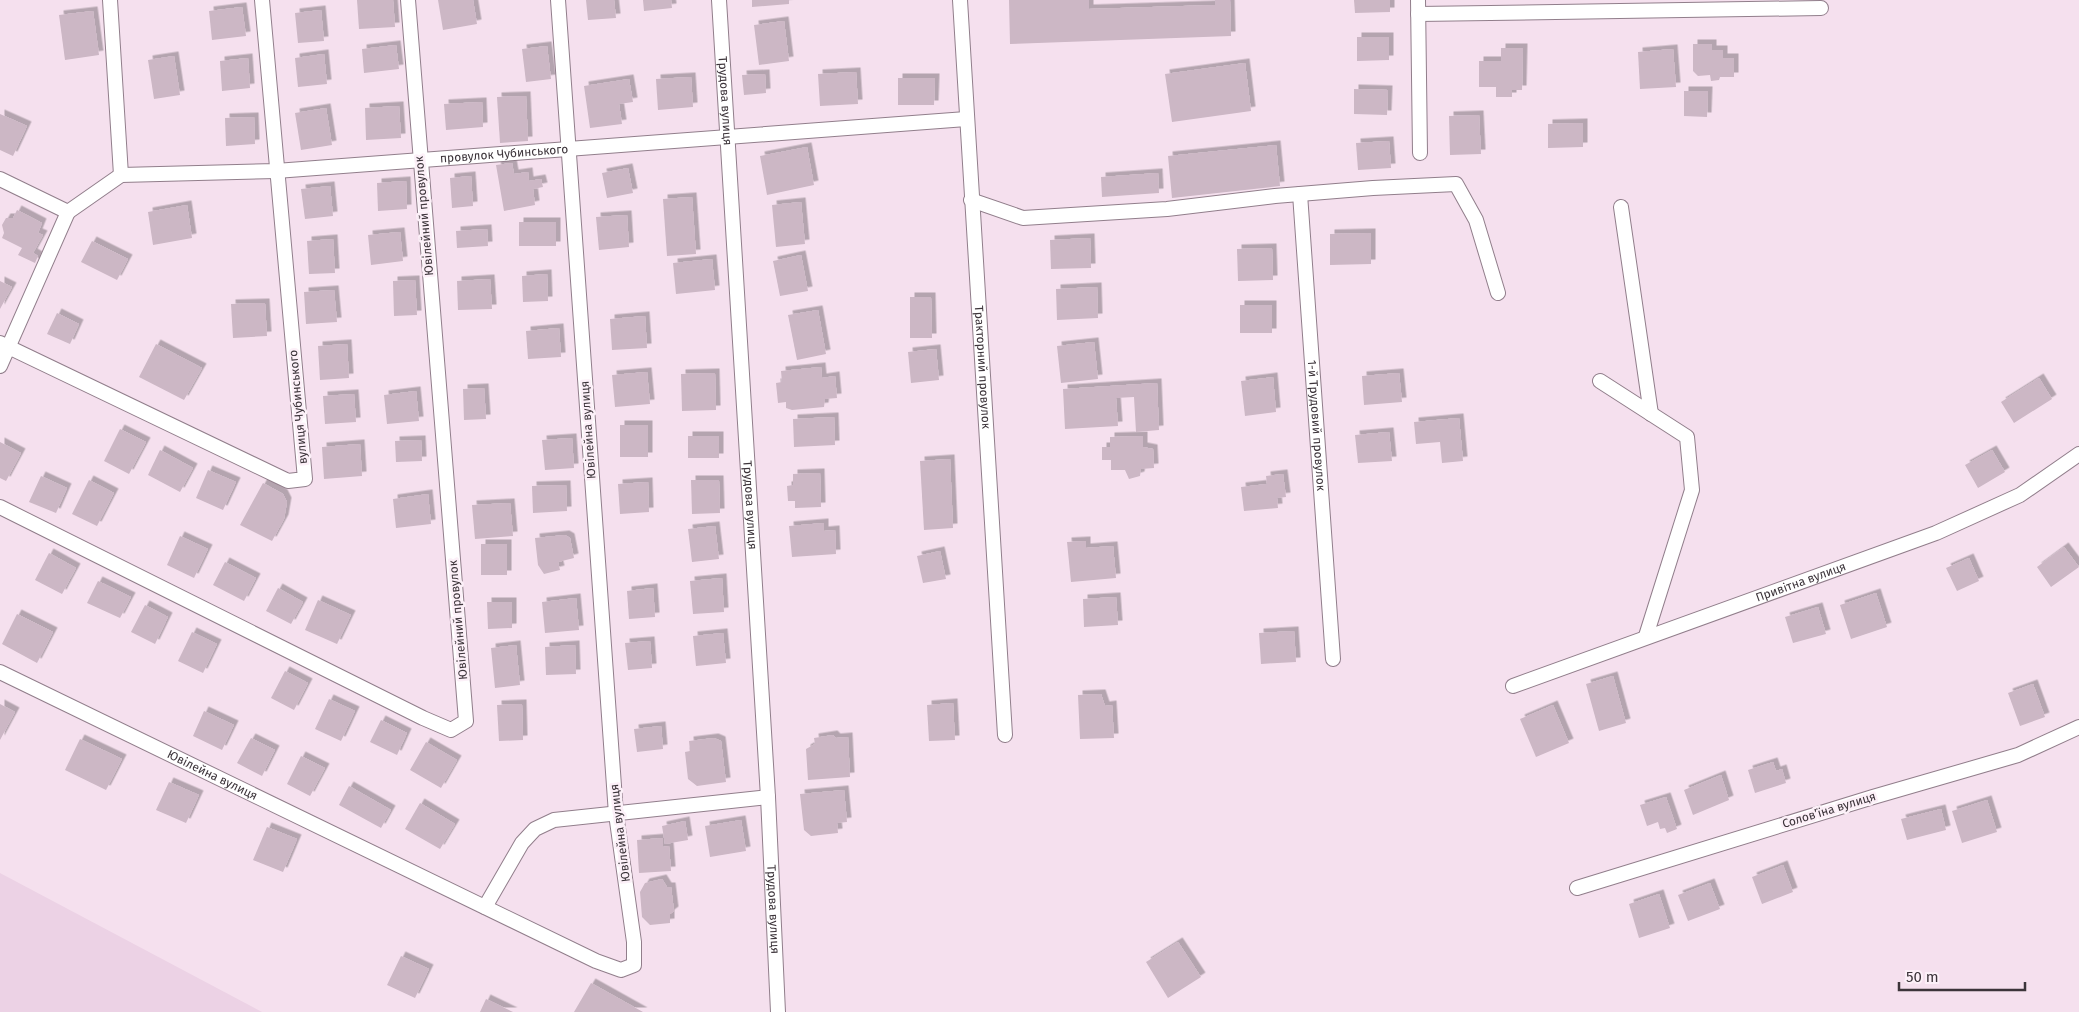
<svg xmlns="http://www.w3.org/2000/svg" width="2079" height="1012" font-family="'Fira Sans',sans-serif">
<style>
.built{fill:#ecd2e5}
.building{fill:#ccb7c5;filter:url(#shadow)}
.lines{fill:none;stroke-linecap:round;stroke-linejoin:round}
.street-casing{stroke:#917e8b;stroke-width:16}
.street{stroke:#fff;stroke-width:14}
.labels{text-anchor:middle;stroke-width:5;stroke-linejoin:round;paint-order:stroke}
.street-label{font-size:12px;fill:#3c343a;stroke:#fcf0f8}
</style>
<defs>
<filter id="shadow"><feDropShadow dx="4.5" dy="-4.5" stdDeviation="0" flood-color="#0004"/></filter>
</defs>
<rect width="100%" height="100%" fill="#f5e0ee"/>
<!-- built -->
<path class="built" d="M0,873l262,139h-262z"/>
<!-- building -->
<g class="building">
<path d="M357,0h36l2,27 -36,2z"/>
<path d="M438,0h35l4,24 -34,6z"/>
<path d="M586,0h28l2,18 -28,2z"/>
<path d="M643,0h28l1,8 -28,3z"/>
<path d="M752,0h37v4l-37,3z"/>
<path d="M1009,0h80v9l126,-4v-5h15l1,36 -221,8z"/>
<path d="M1354,0h36v12l-35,1z"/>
<path d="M242,7l4,29 -34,4 -3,-29z"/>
<path d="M321,10l3,31 -26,2 -3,-30z"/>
<path d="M93,11l6,44 -34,5 -6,-45z"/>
<path d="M784,21l5,40 -30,4 -5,-40z"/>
<path d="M1357,37h32v23l-32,1z"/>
<path d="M1693,44h19v6h11v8h11v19h-14l-1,3 -8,1 -1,-6 -12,1 -5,-5z"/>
<path d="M396,45l3,24 -35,4 -2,-24z"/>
<path d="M547,46l4,33 -25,3 -4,-33z"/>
<path d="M1501,48h22l-1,42h-10v7h-16v-10h-17v-26h22z"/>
<path d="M1673,49l3,38 -36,2 -2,-37z"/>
<path d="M324,54l3,30 -29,3 -3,-29z"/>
<path d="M174,56l6,39 -26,4 -6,-39z"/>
<path d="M248,58l2,30 -28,3 -2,-30z"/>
<path d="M1245,63l6,48 -79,11 -7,-48z"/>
<path d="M856,72l2,32 -38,2 -2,-32z"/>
<path d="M765,74l1,19 -22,2 -2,-20z"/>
<path d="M691,77l2,30 -35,3 -2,-31z"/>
<path d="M898,78h37l-1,27h-36z"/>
<path d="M629,79l4,23 -14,2 3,20 -32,4 -6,-42z"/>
<path d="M1354,89l34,1 -1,25 -33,-1z"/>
<path d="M1684,91h24l-1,26 -23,-1z"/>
<path d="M526,96l2,45 -28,2 -3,-46z"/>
<path d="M482,102l1,25 -37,3 -2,-26z"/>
<path d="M399,106l2,32 -35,2 -1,-32z"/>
<path d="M326,108l6,37 -31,5 -6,-37z"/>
<path d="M0,114l27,12 -14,30 -13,-6z"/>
<path d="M1479,115l2,39 -31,1 -1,-39z"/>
<path d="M254,117l1,27 -29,2 -1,-28z"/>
<path d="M1583,123v24l-35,1v-24z"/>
<path d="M1389,141l2,27 -33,2 -2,-27z"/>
<path d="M1276,145l4,41 -108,12 -4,-42z"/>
<path d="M807,147l7,38 -47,10 -7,-39z"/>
<path d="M512,163l2,11 14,-2 1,9 12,-2 2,8 -10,2 2,16 -31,6 -8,-46z"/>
<path d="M628,168l5,25 -26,5 -5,-25z"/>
<path d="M1158,173l1,20 -57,4 -1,-20z"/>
<path d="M471,176l2,30 -21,2 -2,-30z"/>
<path d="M406,181l1,28 -29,2 -1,-28z"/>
<path d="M330,186l3,30 -28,3 -4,-30z"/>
<path d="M692,197l4,57 -29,2 -4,-57z"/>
<path d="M801,202l4,42 -29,3 -4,-42z"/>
<path d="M187,205l5,33 -39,7 -5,-33z"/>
<path d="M17,210l25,13 -4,10 5,2 -10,18 5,3 -3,7 -17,-8 4,-7 -20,-10 2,-5 -2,-8 4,-7h7z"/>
<path d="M627,215l2,32 -30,3 -3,-33z"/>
<rect x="519" y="222" width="37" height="24"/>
<path d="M487,229l1,17 -31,2 -1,-17z"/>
<path d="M400,232l3,29 -32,4 -3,-30z"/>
<path d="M1371,233v31l-41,1v-31z"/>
<path d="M1090,238l1,30 -40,1 -1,-29z"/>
<path d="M333,239l2,34 -26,1 -2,-33z"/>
<path d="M92,241l36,18 -11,21 -36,-18z"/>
<path d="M1272,248l1,32 -35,1 -1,-32z"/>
<path d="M801,255l7,36 -28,5 -7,-35z"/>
<path d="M712,259l3,31 -39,4 -3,-31z"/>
<path d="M547,274l1,27 -25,1 -1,-26z"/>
<path d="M490,279l2,30 -34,1 -1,-29z"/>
<path d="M415,280l2,35 -23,1 -1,-35z"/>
<path d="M0,281l12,6 -12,22z"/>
<path d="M1097,287l1,31 -41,2 -1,-31z"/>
<path d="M334,290l3,32 -31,2 -2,-32z"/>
<path d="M910,297h21l1,41h-22z"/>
<path d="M265,303l2,33 -34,2 -2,-34z"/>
<rect x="1240" y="305" width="32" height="28"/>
<path d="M818,310l8,44 -29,6 -9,-45z"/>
<path d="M57,313l22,11 -9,20 -23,-10z"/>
<path d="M645,316l2,32 -35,2 -2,-31z"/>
<path d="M559,328l2,29 -33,2 -2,-28z"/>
<path d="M1094,342l4,37 -37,4 -4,-37z"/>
<path d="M156,344l46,24 -18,32 -45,-23z"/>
<path d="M347,344l2,34 -29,2 -2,-34z"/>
<path d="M936,349l3,31 -28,3 -3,-31z"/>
<path d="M821,367l1,11 13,-2 2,22 -12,1 -1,8 -32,3 -6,-2v-6l-8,1 -2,-20 6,-1 -1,-11z"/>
<path d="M647,372l3,32 -35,3 -3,-32z"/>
<path d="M715,373l1,37 -34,1 -1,-37z"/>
<path d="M1399,373l3,29 -38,3 -2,-29z"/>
<path d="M1273,377l3,35 -31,4 -4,-35z"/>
<path d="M2039,378l13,21 -38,24 -13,-21z"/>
<path d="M1157,383l2,47 -23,2 -2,-35 -18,1 2,28 -53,3 -2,-40z"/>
<path d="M484,388l2,31 -22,1 -1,-31z"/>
<path d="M416,391l3,30 -32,3 -3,-29z"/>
<path d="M354,394l2,28 -31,2 -2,-28z"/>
<path d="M834,417l1,28 -41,2 -1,-28z"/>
<path d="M1459,418l4,43 -21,2 -2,-21 -24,2 -2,-22z"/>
<rect x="620" y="425" width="28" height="32"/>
<path d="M120,429l26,13 -17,32 -25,-13z"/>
<path d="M1389,432l3,29 -34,2 -3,-28z"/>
<rect x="688" y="436" width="31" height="22"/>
<path d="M1143,436v11l10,2 1,19 -13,1 -1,7 -11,3 -4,-9h-14v-10h-9v-13h8v-10z"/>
<path d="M572,438l2,30 -29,2 -3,-30z"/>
<path d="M421,440l1,21 -26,1 -1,-21z"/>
<path d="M0,442l21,11 -15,28 -6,-3z"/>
<path d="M360,444l2,32 -38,3 -2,-32z"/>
<path d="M160,450l33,18 -13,24 -32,-17z"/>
<path d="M1992,450l13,22 -27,16 -13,-23z"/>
<path d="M950,459l3,69 -29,2 -4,-69z"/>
<path d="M208,470l28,12 -13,28 -27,-12z"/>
<path d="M820,473l1,34 -26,1v-7h-7l-1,-15 6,-1v-11z"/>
<path d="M1283,474l3,23 -9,1 1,10 -34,3 -3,-24 26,-3 -1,-8z"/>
<path d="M41,476l26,12 -11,25 -27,-11z"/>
<path d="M89,480l25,13 -17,33 -25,-12z"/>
<path d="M691,480h28l1,33 -28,1z"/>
<path d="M648,482l1,30 -29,2 -2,-30z"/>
<path d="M263,483l20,11 4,8 -3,17 -12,22 -32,-16z"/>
<path d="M566,485l1,26 -34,2 -1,-27z"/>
<path d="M428,494l3,30 -35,4 -3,-29z"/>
<path d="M510,503l3,33 -38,3 -3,-34z"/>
<path d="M824,523v8l11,-1 1,24 -44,3 -3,-31z"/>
<path d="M715,526l4,33 -27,3 -4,-33z"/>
<path d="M565,535l5,3 4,20 -16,4 2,8 -16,4 -6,-9 -3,-27z"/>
<path d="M180,536l28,13 -14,29 -27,-13z"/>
<path d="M1086,541v7l27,-2 3,32 -45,4 -4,-40z"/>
<rect x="481" y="544" width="26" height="31"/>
<path d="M2064,547l15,20 -28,20 -14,-20z"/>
<path d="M940,551l6,28 -23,4 -6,-27z"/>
<path d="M49,553l27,15 -14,26 -27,-14z"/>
<path d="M1969,558l10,23 -22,10 -11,-23z"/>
<path d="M225,562l31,16 -12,23 -31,-16z"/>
<path d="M722,578l2,34 -31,2 -3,-33z"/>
<path d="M98,581l33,16 -11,21 -33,-15z"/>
<path d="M278,588l25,14 -12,22 -25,-13z"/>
<path d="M653,588l2,29 -26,2 -2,-28z"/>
<path d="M1876,593l11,34 -36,12 -11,-34z"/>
<path d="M1116,597l2,28 -34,2 -1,-28z"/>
<path d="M576,598l3,32 -34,3 -3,-31z"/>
<path d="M318,600l33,15 -14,29 -32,-14z"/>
<path d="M487,602h25v26l-24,1z"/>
<path d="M145,605l23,12 -13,27 -24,-12z"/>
<path d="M1818,607l8,27 -33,9 -8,-26z"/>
<path d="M17,614l36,18 -16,31 -35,-19z"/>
<path d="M1294,631l2,31 -35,2 -2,-31z"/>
<path d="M192,632l25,12 -14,29 -25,-12z"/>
<path d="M723,633l3,30 -30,3 -3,-30z"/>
<path d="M650,641l2,27 -24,2 -3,-27z"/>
<path d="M516,645l4,40 -25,3 -4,-40z"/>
<path d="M575,645l1,29 -30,1 -1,-28z"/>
<path d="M285,671l23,12 -14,27 -23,-12z"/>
<path d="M1613,676l13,47 -27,8 -13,-47z"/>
<path d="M2033,684l12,33 -25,9 -12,-33z"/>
<path d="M1101,694l4,12 7,-1 2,33 -34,1 -2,-44z"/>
<path d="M329,699l26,12 -14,30 -26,-12z"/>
<path d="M953,703l2,37 -26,1 -2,-36z"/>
<path d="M0,704l15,8 -15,28z"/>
<path d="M522,704l1,36 -24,1 -2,-36z"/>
<path d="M1553,705l16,38 -33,14 -16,-38z"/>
<path d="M204,711l30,14 -12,25 -29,-14z"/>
<path d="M381,720l26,13 -10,22 -27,-13z"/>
<path d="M661,726l2,23 -26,3 -3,-23z"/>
<path d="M833,735l3,3 12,-1 2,40 -42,3 -2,-31 9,-5 -1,-6z"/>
<path d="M251,738l24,12 -13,26 -25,-13z"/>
<path d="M714,738l7,3 5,41 -29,4 -9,-7 -3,-27 5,-1 -1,-10z"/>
<path d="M80,739l42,20 -16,31 -41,-20z"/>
<path d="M426,742l31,18 -16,28 -31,-18z"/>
<path d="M301,756l24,12 -15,28 -23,-12z"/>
<path d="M1773,762l3,9 6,-2 4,14 -31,10 -7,-23z"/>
<path d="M1721,775l8,25 -36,15 -9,-25z"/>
<path d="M169,782l30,13 -13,28 -30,-13z"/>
<path d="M349,786l42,24 -10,18 -42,-23z"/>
<path d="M844,790l3,32 -10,1 1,10 -27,3 -7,-6 -4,-36z"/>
<path d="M1666,797l11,32 -10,4 -2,-5 -5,1 -2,-7 -11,4 -7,-21z"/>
<path d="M1987,800l10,32 -35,11 -10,-32z"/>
<path d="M420,803l35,21 -15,25 -35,-20z"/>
<path d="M1941,809l5,21 -39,10 -6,-21z"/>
<path d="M741,820l5,31 -36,6 -5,-31z"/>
<path d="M685,821l3,19 -23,4 -3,-18z"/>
<path d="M267,827l30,12 -14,33 -30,-12z"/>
<path d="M663,838v9l6,-1 2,25 -32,2 -2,-33z"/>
<path d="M1783,865l10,27 -31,12 -10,-27z"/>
<path d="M662,879l5,8h4l3,24 -4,3v9l-20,2 -8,-8 -2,-25 5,-9z"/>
<path d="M1710,883l10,26 -32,12 -10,-26z"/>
<path d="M1659,894l11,34 -31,10 -10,-34z"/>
<path d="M1178,942l23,35 -33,21 -22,-36z"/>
<path d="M401,956l28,13 -14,29 -28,-13z"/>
<path d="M591,983l52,29h-69z"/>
<path d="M486,999l27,13h-33z"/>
</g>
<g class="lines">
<defs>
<g id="street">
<path d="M110,0l11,175"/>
<path id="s1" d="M719,0l49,797 10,215"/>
<path id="s2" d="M960,0l45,735"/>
<path d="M1418,0l2,153"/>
<path d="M1418,14l403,-6"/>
<path id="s3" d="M0,179l68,33 53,-37 155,-4 690,-52"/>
<path id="s4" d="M1300,194l33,465"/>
<path d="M971,200l52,18 144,-9 108,-13 98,-8 83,-4 20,36 22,73"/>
<path d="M1621,207l30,207"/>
<path d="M0,343l288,138 17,-2 -43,-479"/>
<path d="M0,366l68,-154"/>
<path d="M1600,381l87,56 5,53 -46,146"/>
<path d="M0,507l423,211 28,12 15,-9 -58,-721"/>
<path id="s5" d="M0,672l596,289 25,9 13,-5v-23l-18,-128 -58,-814"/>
<path id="s6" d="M1513,686l423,-153 84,-38 59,-41"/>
<path d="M1577,888l296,-91 145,-42 61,-28"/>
<path d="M485,907l37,-64 13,-14 19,-9 214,-23"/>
</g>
</defs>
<!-- street casing -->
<use href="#street" class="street-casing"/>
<!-- street -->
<use href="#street" class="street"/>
</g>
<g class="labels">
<!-- street labels -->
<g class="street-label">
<text dy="4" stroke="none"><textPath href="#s1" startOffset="101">Трудова вулиця</textPath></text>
<text dy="4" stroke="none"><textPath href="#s3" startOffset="524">провулок Чубинського</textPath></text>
<text transform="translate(424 216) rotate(-95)" y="4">Ювілейний провулок</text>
<text dy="4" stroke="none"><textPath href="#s2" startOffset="368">Тракторний провулок</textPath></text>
<text transform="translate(298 407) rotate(-95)" y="4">вулиця Чубинського</text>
<text dy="4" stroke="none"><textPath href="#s4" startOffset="232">1-й Трудовий провулок</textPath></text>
<text transform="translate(588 430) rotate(-94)" y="4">Ювілейна вулиця</text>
<text dy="4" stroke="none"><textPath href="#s1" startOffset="506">Трудова вулиця</textPath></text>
<text dy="4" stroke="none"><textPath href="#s6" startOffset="306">Привітна вулиця</textPath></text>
<text transform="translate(458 620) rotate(-95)" y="4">Ювілейний провулок</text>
<text dy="4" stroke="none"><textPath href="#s5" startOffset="236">Ювілейна вулиця</textPath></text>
<text transform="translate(1829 810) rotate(-17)" y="4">Соловʼїна вулиця</text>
<text transform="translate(620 833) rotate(-97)" y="4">Ювілейна вулиця</text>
<text dy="4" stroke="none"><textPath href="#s1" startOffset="911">Трудова вулиця</textPath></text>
</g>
</g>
<!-- scale -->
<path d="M1899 982v8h126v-8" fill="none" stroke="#3c343a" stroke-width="2.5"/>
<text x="1906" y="982" font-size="15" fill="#3c343a" stroke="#fcf0f8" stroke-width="4" paint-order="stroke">50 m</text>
</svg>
